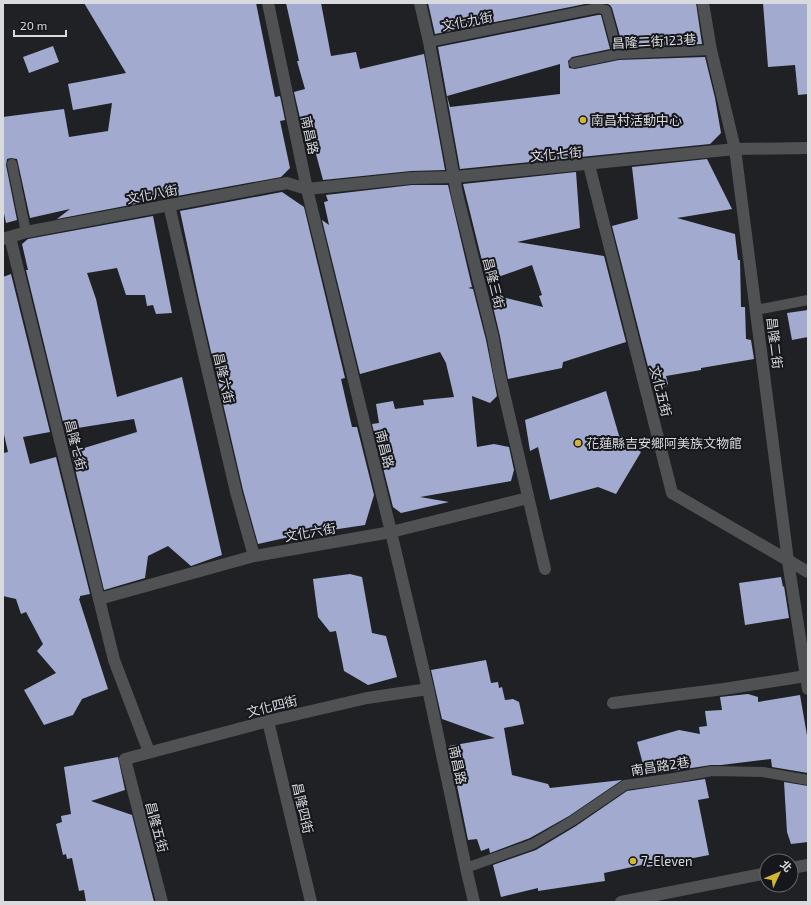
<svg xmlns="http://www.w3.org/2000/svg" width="811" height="905" font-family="'Exo 2','Noto Sans TC',sans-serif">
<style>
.building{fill:#a2abcf;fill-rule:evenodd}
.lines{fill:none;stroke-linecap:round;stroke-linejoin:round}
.lane{stroke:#505153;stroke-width:10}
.street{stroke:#505153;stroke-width:12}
.poi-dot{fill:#d5b535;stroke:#16171c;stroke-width:1.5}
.labels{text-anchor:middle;stroke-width:4;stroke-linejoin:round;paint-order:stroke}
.street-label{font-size:13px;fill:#d9dadd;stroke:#16171c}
.poi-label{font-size:13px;fill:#d9dadd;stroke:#16171c;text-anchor:start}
</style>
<rect width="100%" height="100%" fill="#1f2125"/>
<!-- building -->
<g class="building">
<path d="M84,3h172l19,94 5,-1 5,24 -5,1 10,47 -9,9 -104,19v-3l-27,4 1,4 -94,18 13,-10 -40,9 -12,-55 -1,-4 -6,-1 -4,1 -1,6 11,55 -11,3 -3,-14v-92l61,-8 5,28 39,-6 4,-28 -39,7 -5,-26 58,-11z"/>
<path d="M286,3h35l10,53 25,-4 4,17 64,-15 21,116 -34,1 -88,9 -17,-63 -6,1 -6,-26 11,-3 -8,-28h2z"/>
<path d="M428,3h162l-155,31z"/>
<path d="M605,3h91l6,41 -79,3 -11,-39 -2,-3z"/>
<path d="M763,3h45v91l-10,1 -3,-30 -27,2z"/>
<path d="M598,15h3l9,34 -38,8 -4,4 1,7 6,1 44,-9 86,-3 10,41 6,35 -11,11 -250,25 -22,-122zM560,64v30l-110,13 -3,-11z"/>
<path d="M53,46l6,16 -30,11 -6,-16z"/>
<path d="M707,159l25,50 -55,9 58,16 3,26h2l1,47h4l1,32 5,1 3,19 -53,9v2l-35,6 2,8 -13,10 -43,-168 26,-7 -6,-52z"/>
<path d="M576,172l4,56 -63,14 87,14 22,86 -63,20 -1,6 -54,11 -8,-43 -10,-42 53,13 -4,-11 3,-1 -10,-30 -45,16 -24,-97z"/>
<path d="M412,185h36l24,102 -4,1 5,1 13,51 11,56 -7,7 -18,-7 5,51 17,-3 15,3 5,23 -3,11 -91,16 29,5 -48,11 -8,-6 -21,-83 7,-1 -3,-19 17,-3 2,8 29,-4 -1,-5 31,-3 -8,-34 -6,-11 -80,22 -38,-154 7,5 -5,-23 4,-1 -2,-6z"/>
<path d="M282,192l22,15 41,171 -4,1 11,48h5l17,68 -9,30 -67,10 -40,9 -15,-54 -44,-190 -19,-89z"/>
<path d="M153,216l19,97 -16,1 -3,-9 -6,1 -2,-11h-19l-9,-27 -30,5 9,26 21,98 65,-20 40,178 -31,11 -23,-20 -20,10 -3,22 -41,12 -33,-138 66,-20 -3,-13 -69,11 -39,-160h2l-6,-26 6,-5z"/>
<path d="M11,274l39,158 -27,5 7,27 26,-7 34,137 -10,2v2l-1,1 29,90 -26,10 -9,16 -29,10 -20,-35 32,-17 -19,-22 6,-7 -17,-32 -5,2 -5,-15 -13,-3v-143l5,-1 -5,-22v-153z"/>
<path d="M808,310v27l-16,3 -5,-27z"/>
<path d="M606,391l14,48 21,13 -25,42 -18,-7 -48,13 -12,-53 -8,4 -5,-31z"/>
<path d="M350,574l12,3 10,56 14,3 11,41 -29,8 -24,-14 -8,-40 -6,1 -12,-15 -5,-38z"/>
<path d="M781,577l2,10 1,-1 5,32 -44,7 -6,-42z"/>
<path d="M486,660l5,23 7,-1 1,6 3,-1 3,13 8,-1 6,3 5,22 -20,4 8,47 36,9 2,4 72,-8 -53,36 -39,22 -40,15 -1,-5 -8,3 -4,-12 -9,1 -19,-94 46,-8 -53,-19 -11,-49z"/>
<path d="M748,694l10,3v5l42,-7 8,46v32l-36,-6 -1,-8 -50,6h-10l-78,12 13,-2 -9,-33 42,-12 21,4 -1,-7 8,-1 -2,-15 17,-1 -2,-13z"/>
<path d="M118,757l7,33 -34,11 41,14 22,87h-68l-2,-12 -5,1 -7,-33 -5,1 -1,-5 -3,1 -7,-31 6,-2 -1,-6 10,-2 -7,-47z"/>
<path d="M705,779l4,19 -11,2 11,55 -62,12 -1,-3 -42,9 1,8 -67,10v-3l-37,9 -8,-32 43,-15 40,-24 51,-35z"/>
<path d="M784,782l24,4v56l-17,2 -4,-12z"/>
</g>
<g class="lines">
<!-- lane -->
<g class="lane">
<path d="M429,42l169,-34 8,2 12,44"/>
<path d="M574,63l44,-9 93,-4"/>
<path d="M12,164l14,68"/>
<path d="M756,310l52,-10"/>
<path d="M466,868l67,-24 39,-23 53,-36 49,-7 38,-7 51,1 45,8"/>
</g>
<!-- street -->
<g class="street">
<path d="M268,3l39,186 84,343 37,157 38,179 8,34"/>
<path d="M420,3l9,39 28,152 36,144 6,34 46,197"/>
<path d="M703,3l8,47 24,99 53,412 20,128"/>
<path d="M589,165l83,328 136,79"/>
<path d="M169,205l67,287 18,64"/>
<path d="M10,237l104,423 35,92"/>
<path d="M3,239l23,-7 261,-49 20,6 105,-11 43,-1 280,-28 73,-1"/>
<path d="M99,599l155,-43 137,-24 137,-34"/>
<path d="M613,703l111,-14 82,-13"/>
<path d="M268,721l43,181"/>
<path d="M791,868l17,-3"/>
<path d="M162,902l-37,-143 143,-38 99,-23 61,-9"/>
<path d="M621,902l146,-29"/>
</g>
</g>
<!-- markers -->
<g class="poi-dot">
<circle cx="583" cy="120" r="4"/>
<circle cx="578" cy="443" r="4"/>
<circle cx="633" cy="861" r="4"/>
</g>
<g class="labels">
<!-- street labels -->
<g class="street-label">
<text transform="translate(467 21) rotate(-11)" y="5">文化九街</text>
<text transform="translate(654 41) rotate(-3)" y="5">昌隆二街123巷</text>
<text transform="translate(310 135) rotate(78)" y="5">南昌路</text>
<text transform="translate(556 154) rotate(-5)" y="5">文化七街</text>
<text transform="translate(152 194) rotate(-11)" y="5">文化八街</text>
<text transform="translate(494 283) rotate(76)" y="5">昌隆三街</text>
<text transform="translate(775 343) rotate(83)" y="5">昌隆二街</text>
<text transform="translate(224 378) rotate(77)" y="5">昌隆六街</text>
<text transform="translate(661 391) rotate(76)" y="5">文化五街</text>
<text transform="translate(76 445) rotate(76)" y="5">昌隆七街</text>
<text transform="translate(385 449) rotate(76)" y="5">南昌路</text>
<text transform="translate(310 532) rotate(-10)" y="5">文化六街</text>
<text transform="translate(272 706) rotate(-14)" y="5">文化四街</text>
<text transform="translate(458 765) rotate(78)" y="5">南昌路</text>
<text transform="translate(660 766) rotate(-9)" y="5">南昌路2巷</text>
<text transform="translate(303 808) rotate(77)" y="5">昌隆四街</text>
<text transform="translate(157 827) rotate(75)" y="5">昌隆五街</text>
</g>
<!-- poi labels -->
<g class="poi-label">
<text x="591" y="125">南昌村活動中心</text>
<text x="586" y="448">花蓮縣吉安鄉阿美族文物館</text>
<text x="641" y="866">7-Eleven</text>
</g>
</g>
<!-- border -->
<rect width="811" height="905" fill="none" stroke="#d9dadd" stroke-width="8"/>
<!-- north arrow -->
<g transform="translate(779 873) rotate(46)"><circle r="19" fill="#16171c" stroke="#646569"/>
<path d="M0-3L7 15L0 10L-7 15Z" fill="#d5b535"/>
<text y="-6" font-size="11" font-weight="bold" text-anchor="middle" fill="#d9dadd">北</text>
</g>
<!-- scale -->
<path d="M14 30v6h52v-6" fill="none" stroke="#d9dadd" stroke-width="2"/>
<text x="20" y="30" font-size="12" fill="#d9dadd" stroke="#16171c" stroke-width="3" paint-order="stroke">20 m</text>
</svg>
